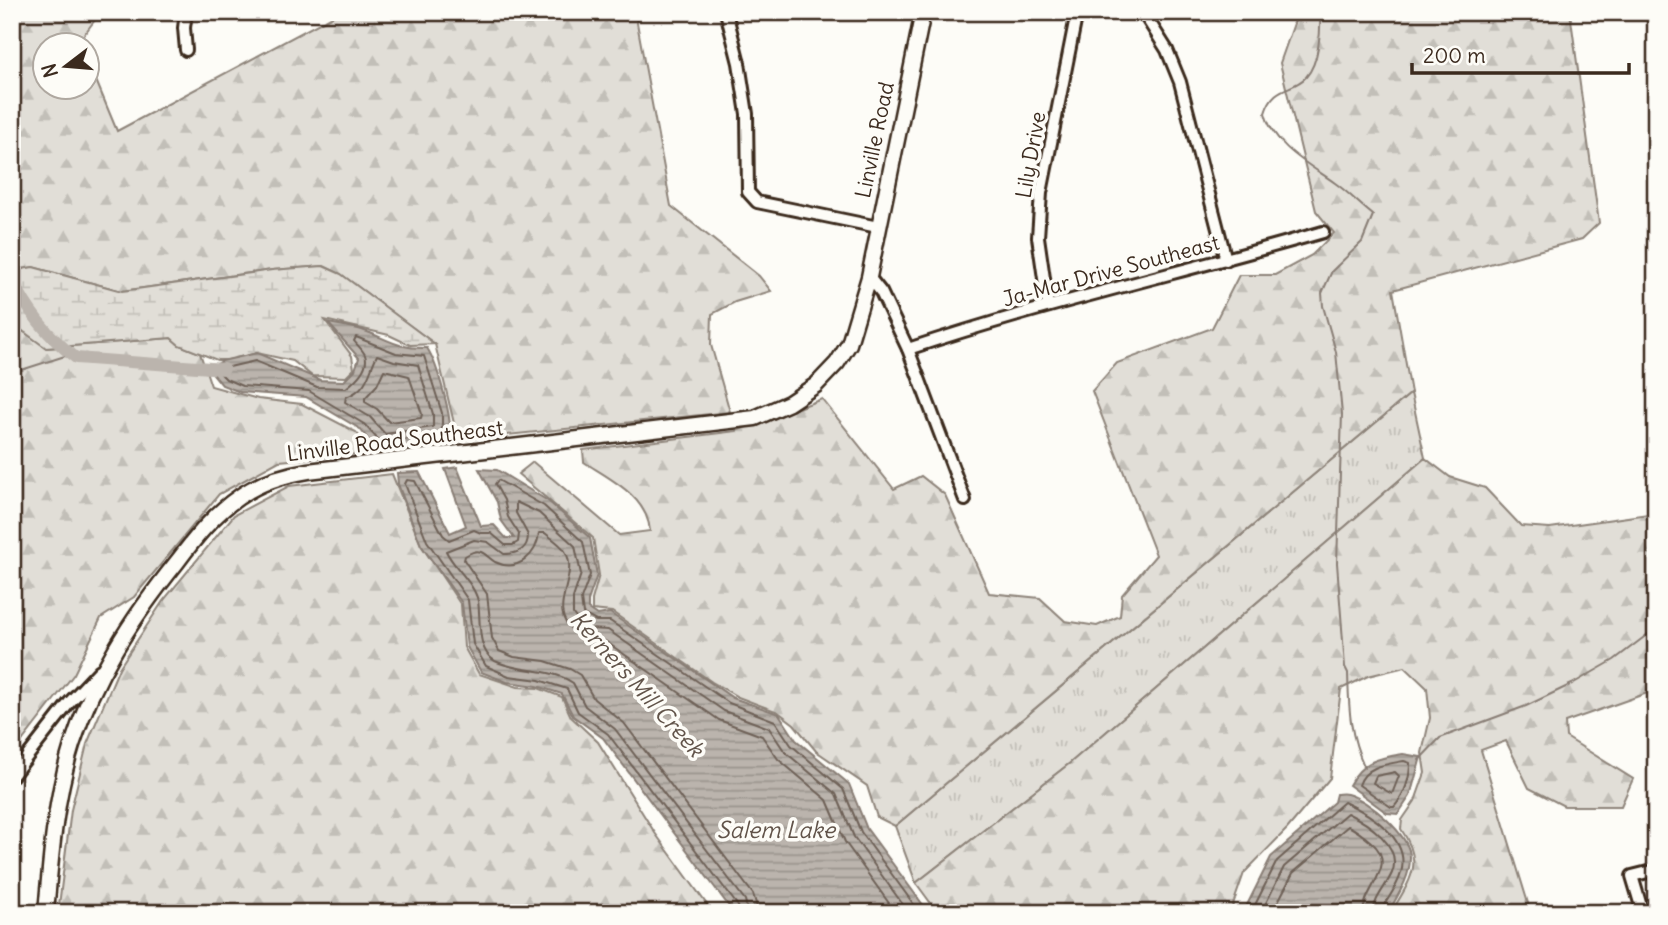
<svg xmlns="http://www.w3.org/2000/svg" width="1668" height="925" font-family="Delius,sans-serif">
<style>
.grass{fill:url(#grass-tufts);stroke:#8e847a;stroke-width:2}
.forest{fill:url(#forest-firs);stroke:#8e847a;stroke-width:2}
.wetland{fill:url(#wetland-marsh);stroke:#8e847a;stroke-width:2}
.water{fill:url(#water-rules);stroke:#887d74;stroke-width:2}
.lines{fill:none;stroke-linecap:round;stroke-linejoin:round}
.shore{stroke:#6e6157;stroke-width:2}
.stream{stroke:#887d74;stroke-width:2}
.river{stroke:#bbb4ad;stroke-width:12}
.minor-casing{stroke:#3b2a1e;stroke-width:16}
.major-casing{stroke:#3b2a1e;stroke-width:19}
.minor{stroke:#fdfcf7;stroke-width:10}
.major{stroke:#fdfcf7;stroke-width:14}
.labels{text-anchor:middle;stroke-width:7;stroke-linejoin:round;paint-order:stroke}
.street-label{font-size:21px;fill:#3b2a1e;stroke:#fdfcf7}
.water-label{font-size:23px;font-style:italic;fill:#615349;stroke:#fdfcf7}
</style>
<defs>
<pattern id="grass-tufts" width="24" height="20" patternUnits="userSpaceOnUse" patternTransform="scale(1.75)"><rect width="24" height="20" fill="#e1ded7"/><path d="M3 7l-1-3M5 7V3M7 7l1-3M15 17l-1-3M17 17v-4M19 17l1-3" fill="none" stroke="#c2bfb8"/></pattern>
<pattern id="forest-firs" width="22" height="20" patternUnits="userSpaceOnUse" patternTransform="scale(1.75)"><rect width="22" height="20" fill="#e1ded7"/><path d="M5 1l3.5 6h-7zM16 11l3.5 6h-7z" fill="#c2bfb8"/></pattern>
<pattern id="wetland-marsh" width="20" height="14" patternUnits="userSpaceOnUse" patternTransform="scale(1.75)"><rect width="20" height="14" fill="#e1ded7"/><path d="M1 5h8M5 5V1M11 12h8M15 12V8" fill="none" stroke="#c2bfb8"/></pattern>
<pattern id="water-rules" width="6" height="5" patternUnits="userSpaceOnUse" patternTransform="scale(1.75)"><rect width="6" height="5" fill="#bbb4ad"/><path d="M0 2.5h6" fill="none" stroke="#99938c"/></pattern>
</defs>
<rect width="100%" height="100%" fill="#fdfcf7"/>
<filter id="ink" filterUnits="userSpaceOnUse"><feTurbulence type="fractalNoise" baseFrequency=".0143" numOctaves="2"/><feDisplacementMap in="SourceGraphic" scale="14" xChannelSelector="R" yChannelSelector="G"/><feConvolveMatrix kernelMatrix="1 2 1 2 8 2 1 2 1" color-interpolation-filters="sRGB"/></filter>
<g filter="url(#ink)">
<!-- grass -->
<path class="grass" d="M1411,393l14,65 -355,305 -154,120 -21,-57z"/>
<!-- forest -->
<g class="forest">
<path d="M12,12h89l-22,29 2,4 -35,1v42h42v-27l29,70 223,-119h295l36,194 88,70 12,15 -36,11 -23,12 -1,31 19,67 -272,28 -23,-96 -94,-70 -17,-8 -52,4 -150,21 -89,-24 -21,4z"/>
<path d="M1298,12h272l29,211 -17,16 -189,51 18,103 -516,433 -18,-9 -10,-31 -51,-35 -22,-27 -16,-12 -40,-15 -26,-15 -100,-70 -20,-2v-10l7,-25 -6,-37 -75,-64 15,-12 86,73 31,-4c-3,-35 -40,-52 -66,-69l-1,-12 153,-19 86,-32 72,90 27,-13 24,19 44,98 51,5 25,23 32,5 23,-10 2,-21 34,-40 -64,-164 25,-28 95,-35 27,-53h36l37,-20 22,-22 -18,-22 -36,-148z"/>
<path d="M12,305l8,24 27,19 124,-10 8,7 21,8 11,33 47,13 44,5 54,28 16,21 -93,8 -60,33 -85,103 -33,21 -27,56 -62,80z"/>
<path d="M1425,458l25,19 35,11 36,38 29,2 106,-15v177l-91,32 1,15 67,42 -12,27h-57l-35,-18 -23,-47 -25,9 50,163h-140c19,-33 34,-49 10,-84l1,-9 13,-19 10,-28 -3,-20 8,-35 -3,-30 -22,-21 -37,9 -27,13 -11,89 -43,51 -43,44 -14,40h-292l-22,-30 154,-120z"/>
<path d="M392,474l29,71 40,60 3,42 15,27 39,13 20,1 24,9 9,20 27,25 57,91 58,80h-655l13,-103 16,-66 32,-76 44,-67 71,-86 55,-29z"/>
</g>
<!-- wetland -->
<path class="wetland" d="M323,266l18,8 94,70 -25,1 -21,-10 -64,-15 27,36 2,13 -8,8 -34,-1 -19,-15 -36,-8 -29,7h-11l-38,-15 -8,-7 -125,10 -26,-19 -8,-24v-34l21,-4 89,24 150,-21z"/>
<!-- water -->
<g class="water">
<path d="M328,323c11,2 23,4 34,7 26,9 35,19 65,18 10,15 28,76 22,93l-72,10 -17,-22 -54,-32 -66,-5 -18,-7 -13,-16 13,-8 35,-8 63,27 24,1 11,-11 4,-12z"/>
<path d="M457,467l24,59 13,-1 12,13h8l-13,-18 -4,-18 -18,-33 18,1 51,31 42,37 7,37 -9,26v8l9,6 13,-2 123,85 46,16 17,26 53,44 18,45 62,84h-195l-131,-175 -30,-22 -11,-22 -25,-8 -30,-4 -26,-10 -14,-25 -5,-44 -41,-58 -23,-61 -1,-11 22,-1 31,61 16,-7 -21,-57z"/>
<path d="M1403,754l18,3 -11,39 -12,18 -11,-1 -38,-28c13,-24 29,-27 54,-31z"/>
<path d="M1336,794c3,0 7,-1 11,0 20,5 64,41 63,64 0,20 -12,37 -22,55h-145l28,-56 63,-55z"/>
</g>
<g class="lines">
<!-- shore -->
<g class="shore">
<path d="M356,337l40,16 28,3 18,57v21l-61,9 -17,-19 -55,-33 -67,-5 -16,-7 -6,-6 5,-5 30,-7 62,26 29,1c9,-7 24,-20 19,-33 -2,-5 -8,-10 -11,-14z"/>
<path d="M377,355l17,6 24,4 15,49v13l-48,7 -15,-17 -25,-15 1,-5c23,-9 22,-24 31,-42z"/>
<path d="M384,370l25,6 13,38 -1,4 -32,4 -12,-13 -12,-7v-4l12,-13z"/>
<path d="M1404,761l6,2c0,15 -5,32 -16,44h-3l-32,-22c6,-19 27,-21 45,-24z"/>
<path d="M1395,772l4,4 -7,18 -19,-11 3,-7z"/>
<path d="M739,913l-1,-7 -130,-172 -30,-22 -11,-23 -28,-9 -30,-4 -23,-10 -13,-22 -5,-44 -41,-59 -22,-57 2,-4 8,1 28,54 6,5 25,-10 7,3h10l14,12h8l5,-3 1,-8 -11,-17 -4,-17 -9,-16 3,-4 46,26 39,36 7,33 -9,24 2,15 13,7h14l119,82 46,18 16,24 52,44 18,43 59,81"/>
<path d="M748,913l-3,-13 -130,-171 -30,-23 -12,-23c-23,-16 -53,-10 -78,-22 -19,-10 -14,-42 -17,-60 -4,-18 -24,-33 -32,-50l28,-11 14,2 16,12c14,0 24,-4 24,-19l-12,-22v-11l23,11 36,33 6,28 -8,24v16l5,7 12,8 18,1 116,81 45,17 16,24 51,42 18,43 55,76"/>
<path d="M759,913l-6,-19 -129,-171 -30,-24 -14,-24 -10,-6 -25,-8 -31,-4 -15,-6 -7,-13 -5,-44 -23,-34 1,-4c5,-3 10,-6 16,-4 5,2 9,7 14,10 23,11 42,-7 44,-29h6c6,5 16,11 20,18 16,26 -21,59 10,81 10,7 18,9 30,9l114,79 43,16 16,23 49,41 18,42 51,71"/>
<path d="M1251,913l26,-52 67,-59c27,12 67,37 57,71 -3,12 -12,24 -18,34l-1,6"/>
<path d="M1261,913l23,-46 63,-54c21,10 56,33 45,60 -6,14 -18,25 -19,40"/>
<path d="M1272,913l21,-40 55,-47c9,4 16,10 23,16 28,23 -7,45 -8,71"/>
</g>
<!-- stream -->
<g class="stream">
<path d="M1320,12c1,19 -1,51 -14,65 -14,15 -32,7 -41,36 8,33 45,52 70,70 13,9 25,22 38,32l-11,27 -30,29 -10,22 1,13 13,46 6,62 -5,149 8,104 3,6c1,36 1,61 17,95"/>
<path d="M12,373l53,-17 11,2"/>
<path d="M1419,760l21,-22 86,-32 46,-22 42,-24 42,-32"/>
</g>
<!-- river -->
<path class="river" d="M12,278c15,33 35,58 64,80l148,11"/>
<defs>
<g id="minor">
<path d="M186,12l-2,16 2,22"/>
<path d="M726,12l13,51 8,51 1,78 9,10 121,25"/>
<path d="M1143,12l24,38 13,32 46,178"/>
<path d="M869,277l12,15 27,57 57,151"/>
<path d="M1048,306l-10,-69 3,-44 36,-181"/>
<path d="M908,349c137,-46 277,-77 415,-117"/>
<path d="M12,776l57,-73 31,-33"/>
<path d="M1643,913l-11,-37 24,-6"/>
</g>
<path id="major" d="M46,913c5,-57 9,-114 26,-168 22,-69 60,-127 105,-183 18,-24 37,-48 62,-65 21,-15 44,-22 69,-26l447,-53 34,-15 27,-18 21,-22 12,-19 20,-67 54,-265"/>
</defs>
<!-- minor casing -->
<use href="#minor" class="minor-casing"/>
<!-- major casing -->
<use href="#major" class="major-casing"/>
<!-- minor -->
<use href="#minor" class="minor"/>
<!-- major -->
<use href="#major" class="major"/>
</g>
</g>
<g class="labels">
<!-- street labels -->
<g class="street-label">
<text transform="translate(875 140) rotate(-78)" y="7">Linville Road</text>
<text transform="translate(1031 155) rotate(-80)" y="7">Lily Drive</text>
<text transform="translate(1111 271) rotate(-15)" y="7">Ja-Mar Drive Southeast</text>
<text transform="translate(395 441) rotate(-7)" y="7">Linville Road Southeast</text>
</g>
<!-- water labels -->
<g class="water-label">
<text transform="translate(637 684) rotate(48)" y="8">Kerners Mill Creek</text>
<text x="776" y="838">Salem Lake</text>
</g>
</g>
<!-- margin -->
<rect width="1668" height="925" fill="none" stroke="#fdfcf7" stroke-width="42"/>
<rect x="21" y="21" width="1626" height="883" fill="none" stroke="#3b2a1e" stroke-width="2.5" filter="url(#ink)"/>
<!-- north arrow -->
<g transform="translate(66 66) rotate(254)"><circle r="33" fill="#fdfcf7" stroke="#afa8a0" stroke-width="2"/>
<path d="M0-5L12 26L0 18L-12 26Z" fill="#3b2a1e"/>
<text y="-10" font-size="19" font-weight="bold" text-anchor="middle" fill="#3b2a1e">N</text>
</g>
<!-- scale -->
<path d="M1412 63v10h217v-10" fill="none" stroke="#3b2a1e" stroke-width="3.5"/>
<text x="1423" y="63" font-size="21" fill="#3b2a1e" stroke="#fdfcf7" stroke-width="5" paint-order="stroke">200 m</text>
</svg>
